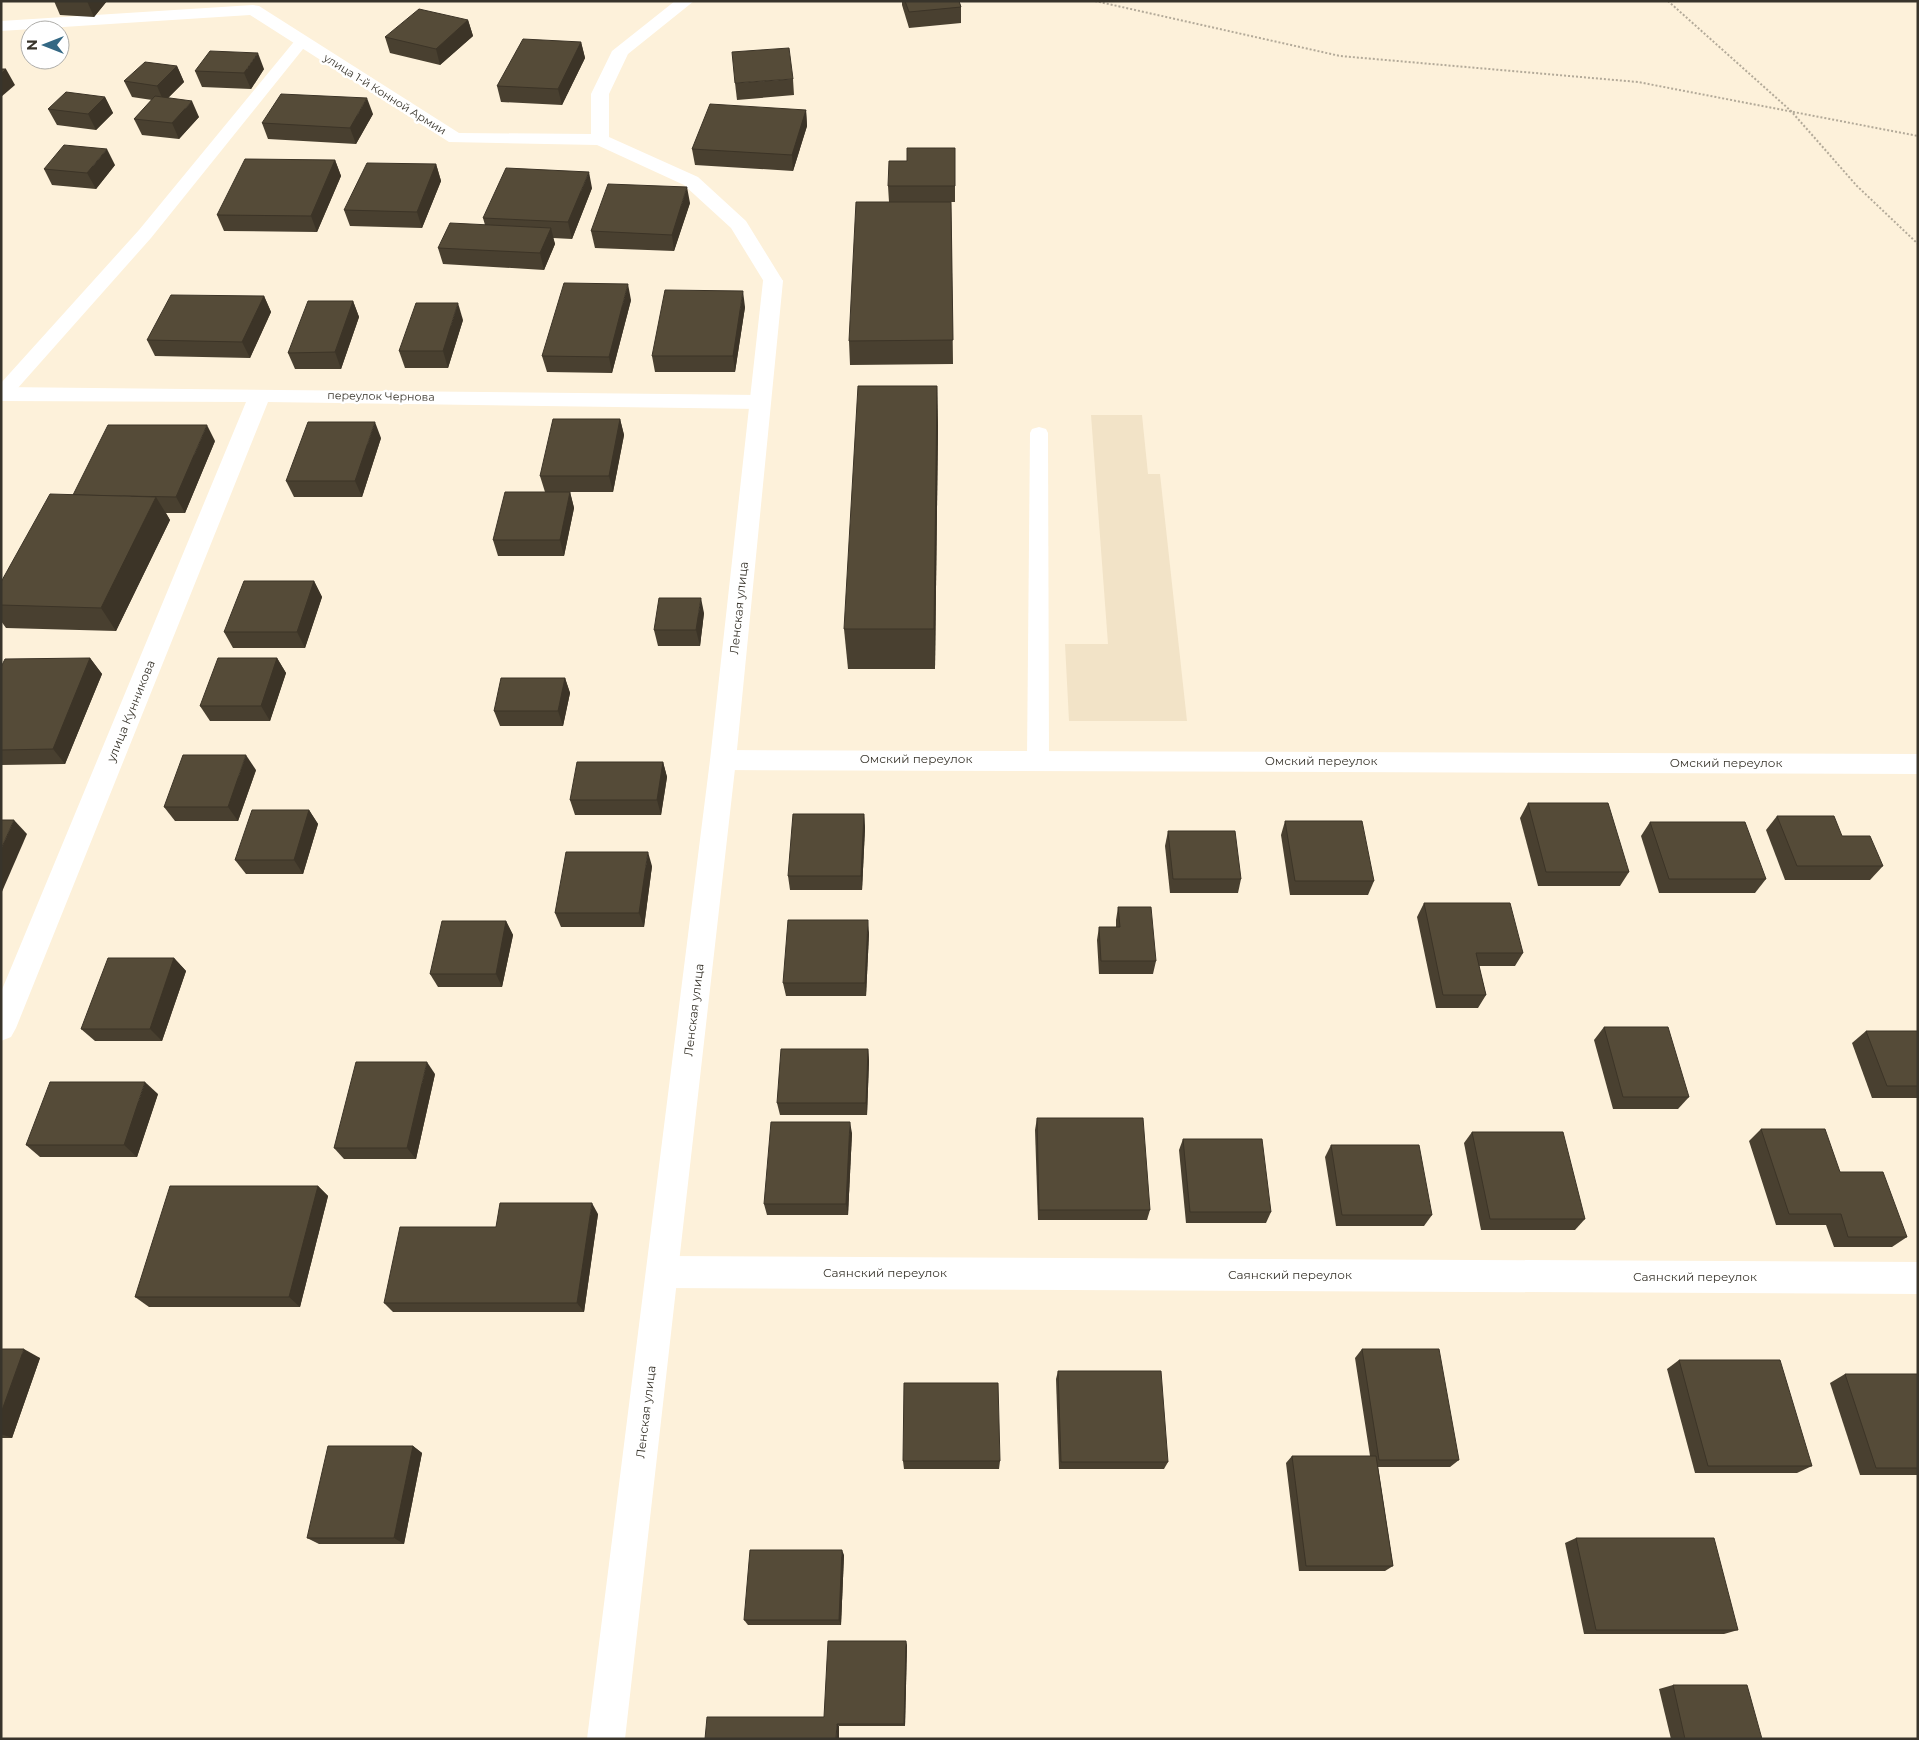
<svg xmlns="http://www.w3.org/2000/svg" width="1919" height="1740" font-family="Montserrat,sans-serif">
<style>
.built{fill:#f2e3c7}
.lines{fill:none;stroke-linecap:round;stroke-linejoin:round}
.path{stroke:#b3aa99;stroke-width:2;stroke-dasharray:2 2;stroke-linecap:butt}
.service{fill:#fff;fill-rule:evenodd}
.minor{fill:#fff;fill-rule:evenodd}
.tertiary{fill:#fff;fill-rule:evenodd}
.wall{fill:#494030}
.shaded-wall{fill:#3c3427}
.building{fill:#554b38;stroke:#3c3427}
.labels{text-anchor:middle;stroke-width:5;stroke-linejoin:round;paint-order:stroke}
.far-street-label{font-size:11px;fill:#38342b;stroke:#fff}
.street-label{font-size:12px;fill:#38342b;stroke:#fff}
</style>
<rect width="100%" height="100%" fill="#fdf1da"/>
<!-- built -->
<path class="built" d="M1091,415h51l6,59h12l27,247h-118l-4,-77h43z"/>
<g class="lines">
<!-- path -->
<g class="path">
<path d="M1095,1l245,55 298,26 280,54"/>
<path d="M1668,1l123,110 66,75 61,58"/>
</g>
<!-- service -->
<g class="service">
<path d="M302,37l7,4 -2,3 -156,194 -142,160 -8,2v-17l138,-153 158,-192z"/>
<path d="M1039,427l7,2 2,4 1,326 -3,6 -8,3 -8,-3 -3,-6 3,-326 2,-4z"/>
</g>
<!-- minor -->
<g class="minor">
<path d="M675,1h19l-66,53 -19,40v43l89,40 48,44 37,60 -3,4 -7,2 -7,-2 -35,-57 -47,-43 -87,-40 -148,-3 -199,-127 -249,16v-10l252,-16 6,1 200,127 132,1v-40l21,-43z"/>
<path d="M1,387l758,8 8,2 3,5 -3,5 -8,2 -491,-7 -252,626 -5,9 -10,4v-49l245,-590 -245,-1z"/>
<path d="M723,750l1195,4v20l-1195,-4 -9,-3 -4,-7 4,-7z"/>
<path d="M663,1256l1255,6v32l-1255,-6 -12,-5 -4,-11 4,-11z"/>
</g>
<!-- tertiary -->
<path class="tertiary" d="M773,275l7,2 3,4 -47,479 -111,979h-38l123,-979 53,-479 3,-4z"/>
</g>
<!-- wall -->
<g class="wall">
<path d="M54,1h53l-13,16 -34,-2z"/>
<path d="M902,1h57l2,6v16l-52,5 -7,-23z"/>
<path d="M468,20l5,16 -33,29 -50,-12 -5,-16z"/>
<path d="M581,42l4,16 -23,47 -61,-3 -4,-16z"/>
<path d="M177,66l7,16 -16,16 31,19 -20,22 -37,-4 -8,-16 18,-19 -20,-3 -8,-16z"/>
<path d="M264,69l-13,20 -49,-2 -7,-16z"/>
<path d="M793,79l1,16 -57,5 -2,-17z"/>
<path d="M105,97l8,16 -17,17 -39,-5 -9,-16z"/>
<path d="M806,110l1,16 -14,45 -98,-6 -3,-16z"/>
<path d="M373,114l-17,30 -88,-5 -6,-16z"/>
<path d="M955,148v54h-4l2,162 -103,1 -1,-24 40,-139 -1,-16 19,-25z"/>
<path d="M335,160l6,16 -24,56 -93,-1 -7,-16z"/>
<path d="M436,164l5,17 -19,47 -72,-2 -6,-16z"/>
<path d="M115,165l-19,24 -44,-4 -8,-16z"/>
<path d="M592,188l-20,51 -19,-1 2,6 -11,26 -101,-6 -5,-16 47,-23 -2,-7z"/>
<path d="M690,203l-16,48 -79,-3 -4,-17z"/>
<path d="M264,296l7,16 -21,46 -95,-2 -8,-16z"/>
<path d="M631,300l-19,73 -65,-1 -5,-16z"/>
<path d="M353,301l6,16 -18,52h-46l-7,-16z"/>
<path d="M745,307l-10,65h-80l-3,-16z"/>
<path d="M463,320l-15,48h-43l-6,-17z"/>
<path d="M937,386l1,42 -3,241h-87l-4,-40z"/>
<path d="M620,419l4,16 -11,57h-68l-5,-16z"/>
<path d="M381,438l-19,59h-68l-8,-16z"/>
<path d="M215,441l-30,72h-19l4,7 -54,111 -110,-3 -5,-7v-39z"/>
<path d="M570,492l4,16 -10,48h-66l-5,-16z"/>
<path d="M314,581l8,16 -17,51h-72l-9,-16z"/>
<path d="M704,613l-4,33h-42l-4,-16z"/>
<path d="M90,658l12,16 -37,90 -64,1v-98z"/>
<path d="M277,658l9,15 -16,48h-60l-10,-15z"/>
<path d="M565,678l5,15 -7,33h-63l-6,-15z"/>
<path d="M663,762l4,15 -6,38h-86l-5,-15z"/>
<path d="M256,770l-18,51h-63l-11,-14z"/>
<path d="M1528,803l101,69 -9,14h-82l-18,-68z"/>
<path d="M309,810l9,14 -15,50h-57l-11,-14z"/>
<path d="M864,814l1,14 -3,62h-72l-2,-14z"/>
<path d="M1777,816l65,20 41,30 -13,14h-85l-19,-50z"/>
<path d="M1285,821l89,60 -6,14h-78l-9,-60z"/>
<path d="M1650,822l116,57 -11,14h-96l-18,-57z"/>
<path d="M1168,831l73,48 -3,14h-68l-5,-47z"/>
<path d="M652,866l-8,61h-83l-6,-14z"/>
<path d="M1424,903l99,50 -8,13h-36l7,29 -8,13h-42l-19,-91z"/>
<path d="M1118,907l38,54 -3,13h-54l-2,-34 2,-13h17v-7z"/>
<path d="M506,921l7,14 -11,52h-64l-8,-13z"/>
<path d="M869,933l-3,63h-80l-3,-13z"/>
<path d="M174,958l12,13 -24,70h-67l-14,-12z"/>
<path d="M1604,1027l85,70 -11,12h-65l-19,-69z"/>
<path d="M1866,1031h52v67h-46l-20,-55z"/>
<path d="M868,1049l1,12 -2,54h-87l-3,-12z"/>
<path d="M435,1074l-19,85h-72l-10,-11z"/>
<path d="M158,1094l-21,63h-97l-14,-12z"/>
<path d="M1037,1118l113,92 -3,10h-109l-3,-90z"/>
<path d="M1761,1129l79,43 67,65 -15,10h-58l-8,-22h-50l-27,-84z"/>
<path d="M1472,1132l113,87 -10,11h-94l-17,-87z"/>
<path d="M852,1133l-4,82h-81l-3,-11z"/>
<path d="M1183,1139l88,73 -5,11h-80l-7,-73z"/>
<path d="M1331,1145l101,70 -8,11h-88l-11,-69z"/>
<path d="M318,1186l10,10 -28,111h-151l-14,-10z"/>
<path d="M598,1214l-14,98h-191l-9,-9 112,-76z"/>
<path d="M1,1349l39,9 -28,80h-11z"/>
<path d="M1362,1349l97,111 -9,7h-72l15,99 -8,5h-86l-13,-108 6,-7h78l-15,-98z"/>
<path d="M1679,1360l133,106 -15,7h-102l-28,-104z"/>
<path d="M1058,1371l110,91 -4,7h-105l-3,-90z"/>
<path d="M1845,1374h73v101h-58l-30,-92z"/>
<path d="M413,1446l9,7 -18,91h-85l-12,-6z"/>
<path d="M903,1461h97l-1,8h-95z"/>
<path d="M1576,1538l162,92 -14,4h-140l-19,-91z"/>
<path d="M844,1555l-3,70h-93l-4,-5z"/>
<path d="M907,1645l-2,81h-66l-15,-9z"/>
<path d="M1673,1685l89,54h-91l-12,-50z"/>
</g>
<!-- shaded-wall -->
<g class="shaded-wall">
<path d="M87,1h20l-13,16z"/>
<path d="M468,20l5,16 -33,29 -4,-16z"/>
<path d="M581,42l4,16 -23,47 -4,-16z"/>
<path d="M258,53l6,16 -13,20 -7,-16z"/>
<path d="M177,66l7,16 -20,20 -7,-16z"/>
<path d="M6,69l9,16 -14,12v-23z"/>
<path d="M105,97l8,16 -17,17 -8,-16z"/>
<path d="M367,98l6,16 -17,30 -6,-16z"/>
<path d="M192,101l7,16 -20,22 -7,-16z"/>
<path d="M806,110l1,16 -14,45 -1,-16z"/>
<path d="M107,149l8,16 -19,24 -9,-16z"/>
<path d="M335,160l6,16 -24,56 -6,-16z"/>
<path d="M436,164l5,17 -19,47 -5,-16z"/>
<path d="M589,172l3,16 -20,51 -4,-17z"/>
<path d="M687,187l3,16 -16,48 -2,-16z"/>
<path d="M551,228l4,16 -11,26 -4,-17z"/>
<path d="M628,284l3,16 -19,73 -3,-16z"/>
<path d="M743,291l2,16 -10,65 -2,-16z"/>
<path d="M264,296l7,16 -21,46 -8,-16z"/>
<path d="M353,301l6,16 -18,52 -6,-17z"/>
<path d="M458,303l5,17 -15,48 -5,-17z"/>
<path d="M937,386l1,42 -3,241 -1,-40z"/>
<path d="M620,419l4,16 -11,57 -4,-16z"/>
<path d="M375,422l6,16 -19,59 -7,-16z"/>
<path d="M207,425l8,16 -30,72 -9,-16z"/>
<path d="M570,492l4,16 -10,48 -4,-16z"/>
<path d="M156,497l14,23 -54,111 -15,-23z"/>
<path d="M314,581l8,16 -17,51 -8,-16z"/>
<path d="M701,598l3,15 -4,33 -4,-16z"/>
<path d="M90,658l12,16 -37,90 -12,-15z"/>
<path d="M277,658l9,15 -16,48 -9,-15z"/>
<path d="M565,678l5,15 -7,33 -5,-15z"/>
<path d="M246,755l10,15 -18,51 -10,-14z"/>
<path d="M663,762l4,15 -6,38 -4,-15z"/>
<path d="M309,810l9,14 -15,50 -9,-14z"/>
<path d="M864,814l1,14 -3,62 -1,-14z"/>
<path d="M14,820l13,14 -26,60v-45z"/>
<path d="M648,852l4,14 -8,61 -5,-14z"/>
<path d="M868,920l1,13 -3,63 -1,-13z"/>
<path d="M506,921l7,14 -11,52 -6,-13z"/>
<path d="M174,958l12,13 -24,70 -12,-12z"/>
<path d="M868,1049l1,12 -2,54 -1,-12z"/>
<path d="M427,1062l8,12 -19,85 -9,-11z"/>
<path d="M145,1082l13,12 -21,63 -13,-12z"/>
<path d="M850,1122l2,11 -4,82 -2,-11z"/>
<path d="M318,1186l10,10 -28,111 -11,-10z"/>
<path d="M592,1203l6,11 -14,98 -7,-9z"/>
<path d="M24,1349l16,9 -28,80 -11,-4v-21z"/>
<path d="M413,1446l9,7 -18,91 -10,-6z"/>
<path d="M842,1550l2,5 -3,70 -2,-5z"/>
<path d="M906,1641l1,4 -2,81 -1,-2z"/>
<path d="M837,1724l2,2v13h-3z"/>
</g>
<!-- building -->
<g class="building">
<path d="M905,1h54l2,6 -52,5z"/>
<path d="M419,9l49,11 -32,29 -51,-12z"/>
<path d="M523,39l58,3 -23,47 -61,-3z"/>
<path d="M789,48l4,31 -58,4 -3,-31z"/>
<path d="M210,51l48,2 -14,20 -49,-2z"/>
<path d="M145,62l32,4 -20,20 -33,-5z"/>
<path d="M1,69h5l-5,5z"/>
<path d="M66,92l39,5 -17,17 -40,-5z"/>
<path d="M281,94l86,4 -17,30 -88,-5z"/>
<path d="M155,96l37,5 -20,22 -38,-4z"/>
<path d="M710,104l96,6 -14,45 -100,-6z"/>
<path d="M64,145l43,4 -20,24 -43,-4z"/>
<path d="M907,148h48v38h-67l1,-25h18z"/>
<path d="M245,159l90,1 -24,56 -94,-1z"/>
<path d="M367,163l69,1 -19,48 -73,-2z"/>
<path d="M506,168l83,4 -21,50 -85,-4z"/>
<path d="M608,184l79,3 -15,48 -81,-4z"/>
<path d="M856,202h95l2,138 -104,1z"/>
<path d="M450,223l101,5 -11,25 -102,-5z"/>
<path d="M564,283l64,1 -19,73 -67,-1z"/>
<path d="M665,290l78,1 -10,65h-81z"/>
<path d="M171,295l93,1 -22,46 -95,-2z"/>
<path d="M308,301h45l-18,51 -47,1z"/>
<path d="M416,303h42l-15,48h-44z"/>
<path d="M858,386h79l-3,243h-90z"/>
<path d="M553,419h67l-11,57h-69z"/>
<path d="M308,422h67l-20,59h-69z"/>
<path d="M108,425h99l-31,72 -103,-2z"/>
<path d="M505,492h65l-10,48h-67z"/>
<path d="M50,494l106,3 -55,111 -100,-3v-23z"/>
<path d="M244,581h70l-17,51h-73z"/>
<path d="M659,598h42l-5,32h-42z"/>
<path d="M90,658l-37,91 -52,1v-83l4,-8z"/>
<path d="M218,658h59l-16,48h-61z"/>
<path d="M501,678h64l-7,33h-64z"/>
<path d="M183,755h63l-18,52h-64z"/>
<path d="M577,762h86l-6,38h-87z"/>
<path d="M1528,803h80l21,69h-83z"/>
<path d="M252,810h57l-15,50h-59z"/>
<path d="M793,814h71l-3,62h-73z"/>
<path d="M1777,816h57l8,20h28l13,30h-86z"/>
<path d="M1,820h13l-13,29z"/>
<path d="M1285,821h77l12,60h-79z"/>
<path d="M1650,822h95l21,57h-97z"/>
<path d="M1168,831h67l6,48h-68z"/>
<path d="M566,852h82l-9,61h-84z"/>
<path d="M1424,903h86l13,50h-47l10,42h-43z"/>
<path d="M1118,907h33l5,54h-55l-2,-34h21z"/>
<path d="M788,920h80l-3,63h-82z"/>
<path d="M442,921h64l-10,53h-66z"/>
<path d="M108,958h66l-24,71h-69z"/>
<path d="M1604,1027h64l21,70h-66z"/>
<path d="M1866,1031h52v55h-31z"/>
<path d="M781,1049h87l-2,54h-89z"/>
<path d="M356,1062h71l-20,86h-73z"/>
<path d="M50,1082h95l-21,63h-98z"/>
<path d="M1037,1118h106l7,92h-111z"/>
<path d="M771,1122h79l-4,82h-82z"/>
<path d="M1761,1129h64l15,43h43l24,65h-59l-7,-23h-52z"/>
<path d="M1472,1132h91l22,87h-95z"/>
<path d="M1183,1139h79l9,73h-81z"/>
<path d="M1331,1145h88l13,70h-90z"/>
<path d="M170,1186h148l-29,111h-154z"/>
<path d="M500,1203h92l-15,100h-193l16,-76h96z"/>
<path d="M1,1349h23l-23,64z"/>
<path d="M1362,1349h77l20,111h-80z"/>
<path d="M1679,1360h101l32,106h-104z"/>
<path d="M1058,1371h103l7,91h-107z"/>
<path d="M1845,1374h73v94h-42z"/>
<path d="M904,1383h94l2,78h-97z"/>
<path d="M328,1446h85l-19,92h-87z"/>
<path d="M1292,1456h84l17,110h-87z"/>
<path d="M1576,1538h138l24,92h-142z"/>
<path d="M750,1550h92l-3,70h-95z"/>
<path d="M828,1641h78l-2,83h-67l-1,15h-131l2,-22h117z"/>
<path d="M1673,1685h74l15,54h-77z"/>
</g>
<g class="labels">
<!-- far-street labels -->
<g class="far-street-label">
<text transform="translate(385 94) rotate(32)" y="4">улица 1-й Конной Армии</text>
<text transform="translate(381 396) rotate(1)" y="4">переулок Чернова</text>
</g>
<!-- street labels -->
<g class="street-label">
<text transform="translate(739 608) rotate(-84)" y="4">Ленская улица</text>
<text transform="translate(131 711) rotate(-68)" y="4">улица Кунникова</text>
<text x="916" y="763">Омский переулок</text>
<text x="1321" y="765">Омский переулок</text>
<text x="1726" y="767">Омский переулок</text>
<text transform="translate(694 1010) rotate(-83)" y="4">Ленская улица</text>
<text x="885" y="1277">Саянский переулок</text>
<text x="1290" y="1279">Саянский переулок</text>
<text x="1695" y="1281">Саянский переулок</text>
<text transform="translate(646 1412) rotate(-83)" y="4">Ленская улица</text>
</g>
</g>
<!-- border -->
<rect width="1919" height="1740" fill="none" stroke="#38342b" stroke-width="5"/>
<!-- north arrow -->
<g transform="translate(45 45) rotate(270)"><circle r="24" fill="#ffffff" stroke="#afaeaa"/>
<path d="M0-4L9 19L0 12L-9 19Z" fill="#336884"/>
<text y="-8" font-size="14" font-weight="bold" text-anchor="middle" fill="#38342b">N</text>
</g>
</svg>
